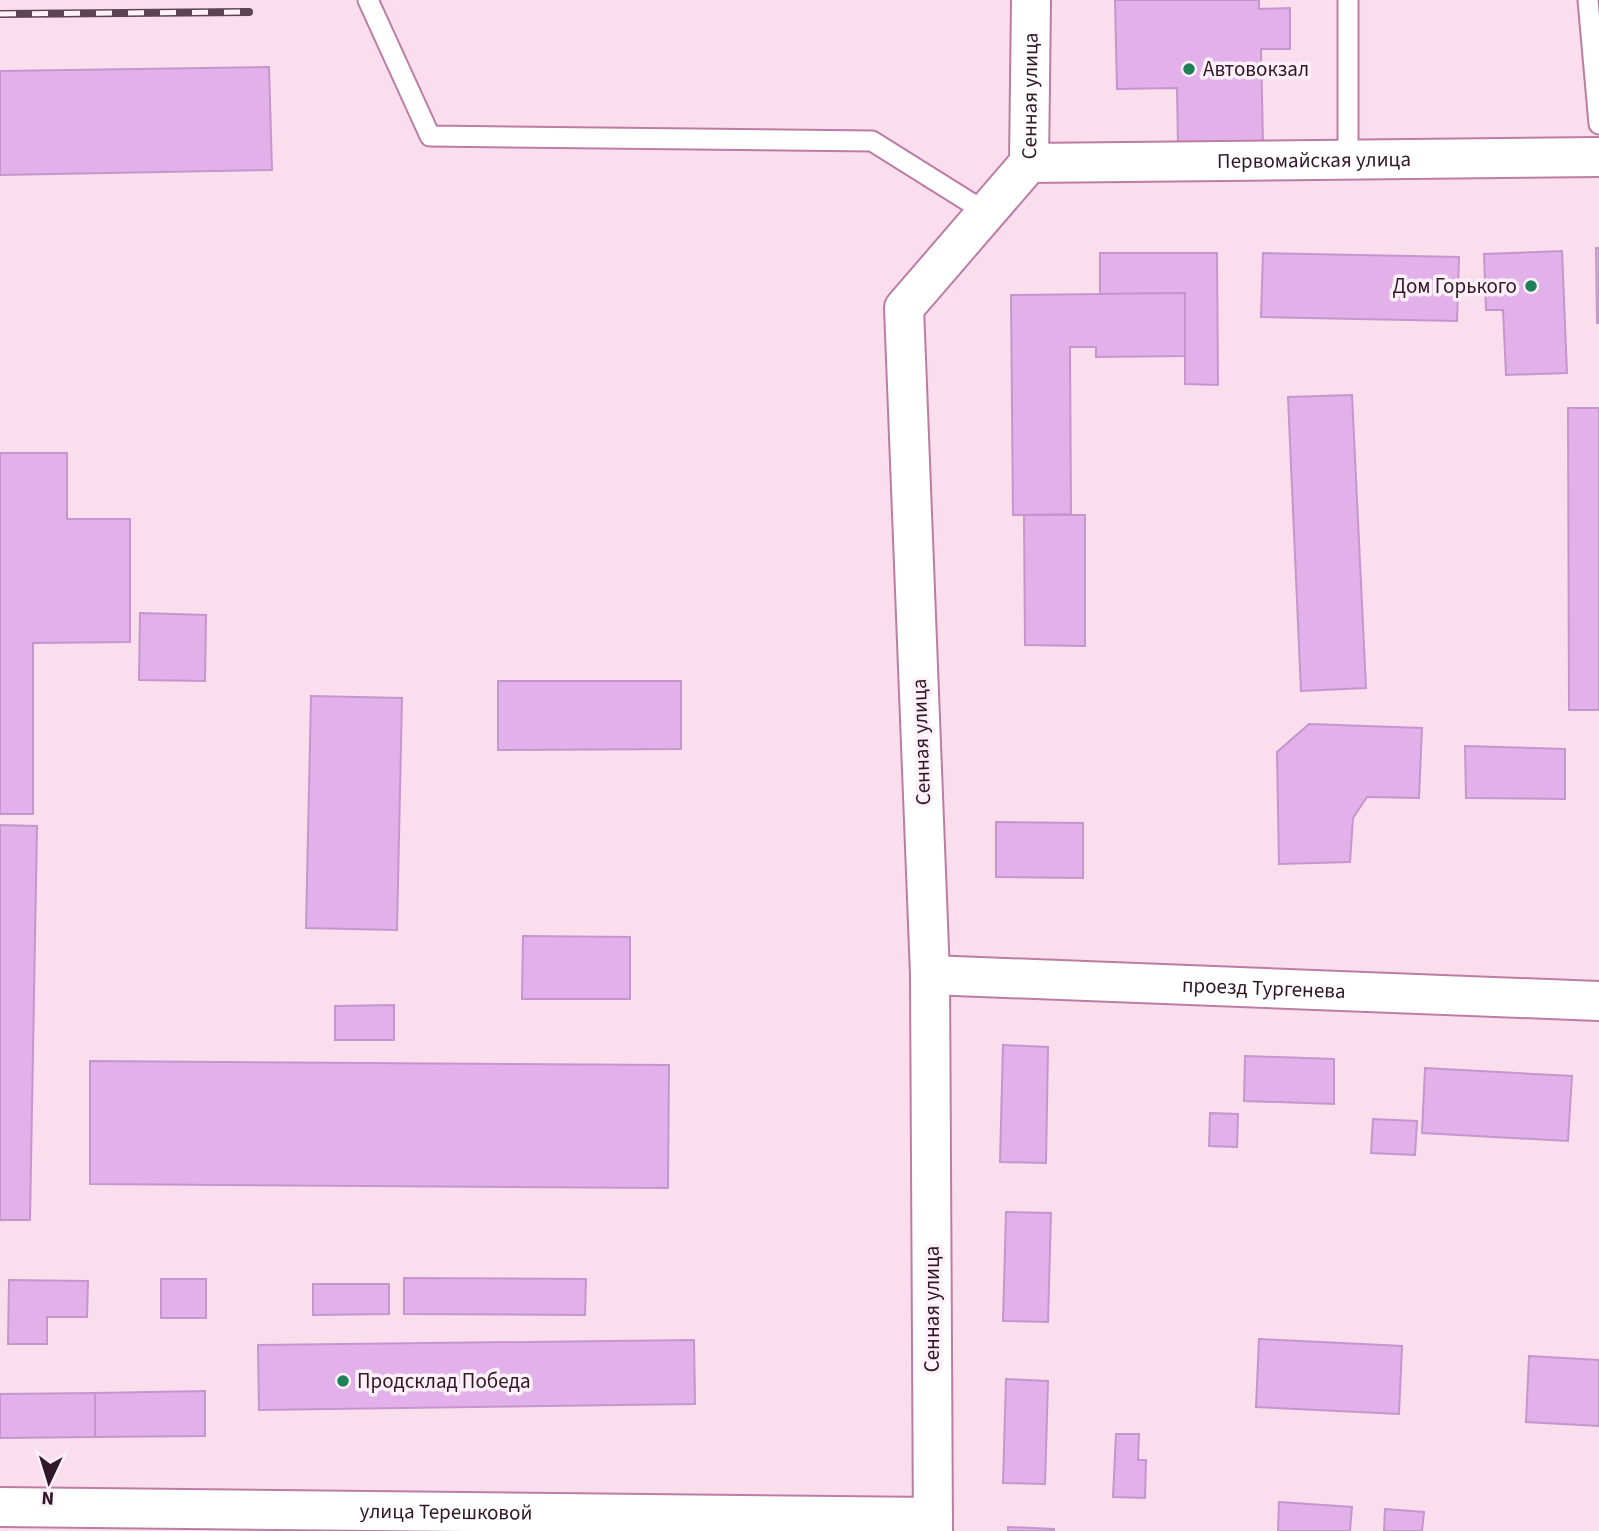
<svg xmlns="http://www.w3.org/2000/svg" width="1599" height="1531" font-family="'Source Sans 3',sans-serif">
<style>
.building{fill:#e2b1ea;stroke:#c596cd;stroke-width:2}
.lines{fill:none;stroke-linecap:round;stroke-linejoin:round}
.lane-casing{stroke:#bc7da4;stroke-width:23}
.street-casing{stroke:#bc7da4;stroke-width:42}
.lane{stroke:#fff;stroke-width:19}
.street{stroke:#fff;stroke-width:38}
.rail-casing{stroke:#5d4353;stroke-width:8}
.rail{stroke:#fef0f8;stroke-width:5;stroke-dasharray:16;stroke-linecap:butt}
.poi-dot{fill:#1e815a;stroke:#fef0f8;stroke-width:2.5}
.labels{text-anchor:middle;stroke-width:7;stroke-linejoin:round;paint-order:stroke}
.poi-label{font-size:21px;fill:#311828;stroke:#fef0f8;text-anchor:start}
.street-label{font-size:21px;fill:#311828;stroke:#fef0f8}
</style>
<rect width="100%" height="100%" fill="#fadeee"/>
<!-- building -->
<g class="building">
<path d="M1115,0h144v9l31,-1v41h-29l2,95 -85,1 -1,-57 -60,1z"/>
<path d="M269,67l3,103 -272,5v-104z"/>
<path d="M1596,248h3v75h-2z"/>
<path d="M1562,251l5,122 -61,2 -3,-65h-17l-2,-56z"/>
<path d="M1100,253h117l1,132 -33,-1v-91l-85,1z"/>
<path d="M1263,253l196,4 -2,64 -196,-4z"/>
<path d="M1185,293v63l-89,1v-10h-26l1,167 -58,1 -2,-220z"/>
<path d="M1352,395l14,293 -65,3 -13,-294z"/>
<path d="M1568,408h31v302h-30z"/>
<path d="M0,453h67v66h63v123l-97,1v171h-33z"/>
<path d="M1024,515h61v131l-60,-1z"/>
<path d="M140,613l66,2 -1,66 -66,-1z"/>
<path d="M498,681h183v68l-183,1z"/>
<path d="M311,696l91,2 -5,232 -91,-2z"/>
<path d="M1309,724l113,4 -3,70 -52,-1 -14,21 -3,44 -71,2 -2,-112z"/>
<path d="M1465,746l100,3v50l-99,-1z"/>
<path d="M996,822l87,1v55l-87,-1z"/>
<path d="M0,825l37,1 -7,394h-30z"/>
<path d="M523,936l107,1v62h-108z"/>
<path d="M394,1005v35h-59v-34z"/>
<path d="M1003,1045l45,2 -2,116 -46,-1z"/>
<path d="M1245,1056l89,3v45l-90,-3z"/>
<path d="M90,1061l579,4 -1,123 -578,-4z"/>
<path d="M1425,1068l147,8 -4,65 -146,-8z"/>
<path d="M1210,1113l28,1 -1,33 -28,-1z"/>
<path d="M1373,1119l44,2 -2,34 -44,-2z"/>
<path d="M1006,1212l45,1 -3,109 -45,-1z"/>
<path d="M404,1278l182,1 -1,36 -181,-1z"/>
<rect x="161" y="1279" width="45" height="39"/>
<path d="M9,1280l79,1 -1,36h-40v27h-39z"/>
<path d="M313,1284h76v30l-76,1z"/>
<path d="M1259,1339l143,7 -3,68 -143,-7z"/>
<path d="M694,1340l1,64 -436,6 -1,-65z"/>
<path d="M1529,1356l70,4v66l-73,-4z"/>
<path d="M1006,1379l42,2 -3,103 -42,-1z"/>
<path d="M205,1391v45l-110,1v-44z"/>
<path d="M95,1393v44l-95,1v-44z"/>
<path d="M1116,1434h23l-1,26h8l-1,38 -32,-1z"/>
<path d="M1279,1502l73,5 -2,24h-72z"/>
<path d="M1385,1509l39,3 -2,19h-38z"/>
<path d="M1008,1527l46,2v2h-46z"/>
</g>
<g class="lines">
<defs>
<g id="lane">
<path d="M368,0l62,136 442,5 115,72"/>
<path d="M1588,0l11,124"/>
<path d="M1348,160v-160"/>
</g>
<g id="street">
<path id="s1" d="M1029,163l570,-6"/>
<path id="s2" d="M930,975l669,26"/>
<path id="s3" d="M0,1507l933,10"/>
<path id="s4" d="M933,1531l-3,-556 -26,-667 125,-145 2,-163"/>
</g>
</defs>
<!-- lane casing -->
<use href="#lane" class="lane-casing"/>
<!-- street casing -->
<use href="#street" class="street-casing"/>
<!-- lane -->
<use href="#lane" class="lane"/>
<!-- street -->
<use href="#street" class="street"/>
<defs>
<path id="rail" d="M0,14l249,-2"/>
</defs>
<!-- rail casing -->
<use href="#rail" class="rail-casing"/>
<!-- rail -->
<use href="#rail" class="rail"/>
</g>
<!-- markers -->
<g class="poi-dot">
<circle cx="1189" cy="69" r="7"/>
<circle cx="1531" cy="286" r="7"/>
<circle cx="343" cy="1381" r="7"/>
</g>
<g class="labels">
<!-- poi labels -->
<g class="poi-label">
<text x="1203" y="76">Автовокзал</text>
<text x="1517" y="293" text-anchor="end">Дом Горького</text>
<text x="357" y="1388">Продсклад Победа</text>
</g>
<!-- street labels -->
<g class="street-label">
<text dy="7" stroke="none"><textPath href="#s4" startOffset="1482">Сенная улица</textPath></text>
<text dy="7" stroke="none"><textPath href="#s1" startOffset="285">Первомайская улица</textPath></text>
<text transform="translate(921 742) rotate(-92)" y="7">Сенная улица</text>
<text dy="7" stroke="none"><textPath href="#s2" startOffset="334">проезд Тургенева</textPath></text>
<text transform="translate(932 1309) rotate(-90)" y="7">Сенная улица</text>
<text dy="7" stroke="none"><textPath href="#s3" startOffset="446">улица Терешковой</textPath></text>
</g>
</g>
<!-- north arrow -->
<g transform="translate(49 1482) rotate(184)" stroke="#fef0f8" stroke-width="5" paint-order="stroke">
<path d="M0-5L12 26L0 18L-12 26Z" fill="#311828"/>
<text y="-10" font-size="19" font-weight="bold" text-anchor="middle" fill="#311828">N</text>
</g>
</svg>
